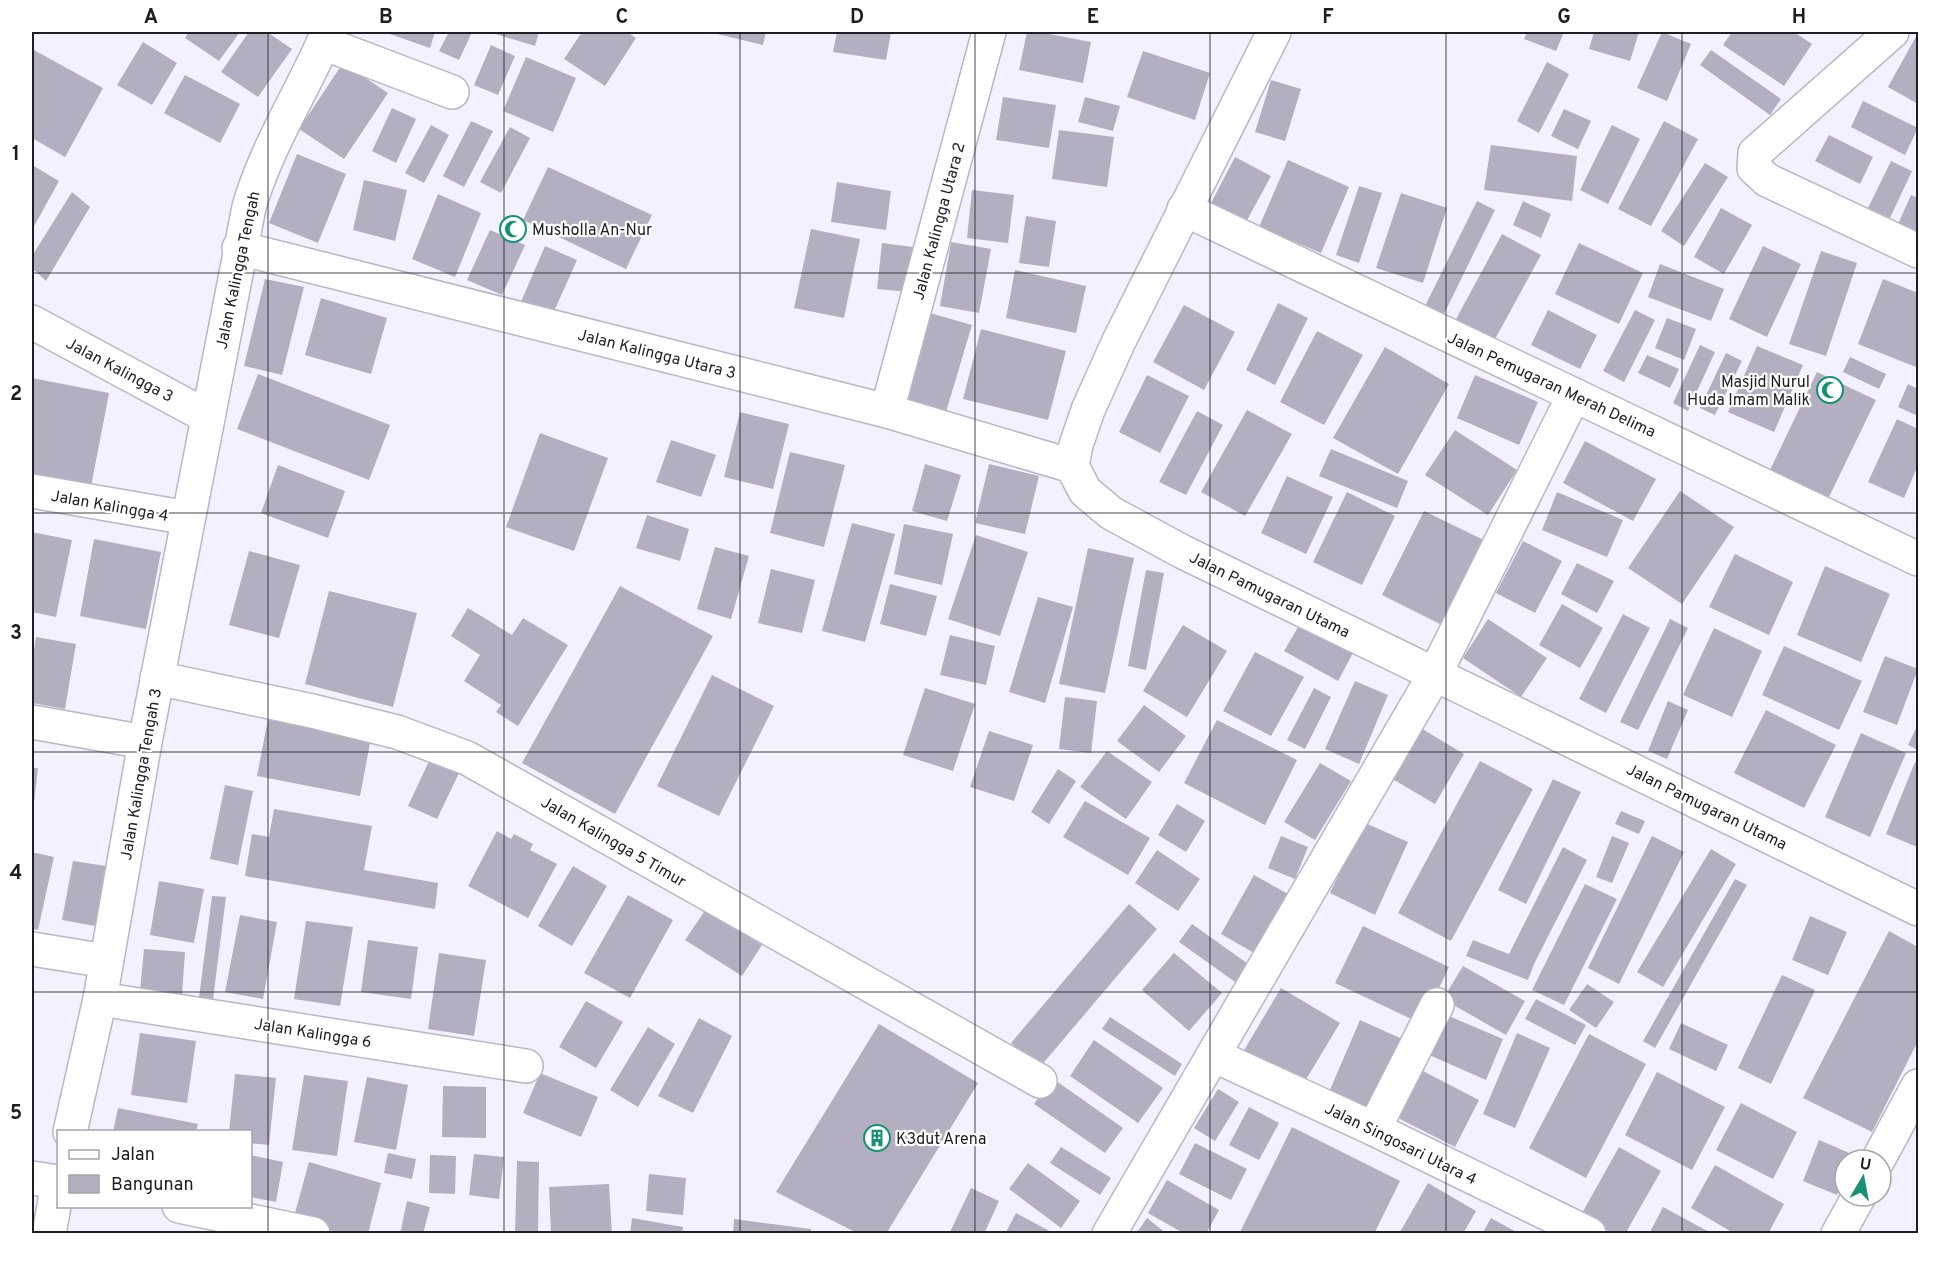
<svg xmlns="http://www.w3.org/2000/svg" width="1950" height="1265" font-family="Overpass,sans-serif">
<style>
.building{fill:#b3afc0}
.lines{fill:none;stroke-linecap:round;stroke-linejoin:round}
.minor-casing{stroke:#bab6c7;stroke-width:36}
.minor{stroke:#fff;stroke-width:33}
.grid{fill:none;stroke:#1e1d23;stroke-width:1.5;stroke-opacity:0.55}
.labels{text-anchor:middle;stroke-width:4.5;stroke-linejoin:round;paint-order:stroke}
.street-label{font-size:16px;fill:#1e1d23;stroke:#fff}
.poi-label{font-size:16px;fill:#1e1d23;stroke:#fff;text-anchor:start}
.neatline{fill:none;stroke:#1e1d23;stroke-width:2}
.grid-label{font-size:20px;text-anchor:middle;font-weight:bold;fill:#1e1d23}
</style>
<rect width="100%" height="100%" fill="#f3f1ff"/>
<!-- building -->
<g class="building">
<path d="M189,32h51l-21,29 -34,-23z"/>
<path d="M249,32h18l25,17 -34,48 -37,-25z"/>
<path d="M384,32h51l-5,16z"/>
<path d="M449,32h23l-13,28 -20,-9z"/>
<path d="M489,32h50l-4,14z"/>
<path d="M582,32h45l9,6 -31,48 -41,-27z"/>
<path d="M709,32h57l-3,13z"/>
<path d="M837,32h54l-5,28 -53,-8z"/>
<path d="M1027,32h12l52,10 -8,41 -64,-13z"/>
<path d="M1527,32h37l-8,19 -32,-12z"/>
<path d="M1594,32h45l-9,29 -41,-12z"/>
<path d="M1662,32l29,12 -24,57 -30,-13z"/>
<path d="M1732,32h62l18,12 -28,42 -61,-41z"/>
<path d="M1918,33v71l-30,-17z"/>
<path d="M143,42l34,21 -25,42 -35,-20z"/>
<path d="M491,45l24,11 -17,39 -24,-10z"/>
<path d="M32,49l71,39 -38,69 -33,-19z"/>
<path d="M1711,50l70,49 -11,16 -70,-50z"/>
<path d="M1143,51l67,22 -15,47 -68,-23z"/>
<path d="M526,57l50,21 -23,54 -50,-21z"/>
<path d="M1547,62l22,12 -30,59 -22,-12z"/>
<path d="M343,63l45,30 -44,66 -45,-30z"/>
<path d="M185,75l55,29 -20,39 -56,-30z"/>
<path d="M1271,80l30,9 -16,52 -30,-9z"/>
<path d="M1003,97l53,8 -7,43 -53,-8z"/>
<path d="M1085,97l35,9 -7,25 -35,-9z"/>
<path d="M1863,101l55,27 -13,27 -54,-28z"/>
<path d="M392,108l24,11 -20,44 -24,-12z"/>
<path d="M1564,109l27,12 -13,28 -27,-13z"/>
<path d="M471,121l22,10 -29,56 -21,-11z"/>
<path d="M1664,121l34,18 -47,87 -33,-17z"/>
<path d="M431,125l18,10 -25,48 -19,-10z"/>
<path d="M1612,125l28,14 -32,65 -28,-14z"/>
<path d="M510,127l20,11 -29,55 -21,-11z"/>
<path d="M1059,130l55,7 -7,50 -55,-8z"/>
<path d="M1829,135l44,22 -13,27 -45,-23z"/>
<path d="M1491,145l86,11 -5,45 -88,-11z"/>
<path d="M297,154l49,20 -28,69 -49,-20z"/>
<path d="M1235,157l36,19 -26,48 -35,-19z"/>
<path d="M1288,160l61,27 -28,66 -62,-26z"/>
<path d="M1891,161l21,10 -22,47 -22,-10z"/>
<path d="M1705,163l23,14 -44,69 -23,-15z"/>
<path d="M32,165l27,16 -27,49z"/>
<path d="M548,167l104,48 -26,54 -103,-49z"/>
<path d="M364,180l43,10 -12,51 -42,-11z"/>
<path d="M837,182l54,9 -5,39 -55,-8z"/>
<path d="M1359,186l23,7 -23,70 -23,-8z"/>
<path d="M972,190l42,5 -6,48 -41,-5z"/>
<path d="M72,192l18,15 -44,74 -14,-13v-12z"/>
<path d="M1401,193l46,15 -24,75 -47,-15z"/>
<path d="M438,194l43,19 -26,64 -43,-18z"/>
<path d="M1911,195l7,3v34l-20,-8z"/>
<path d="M1477,201l18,9 -52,106 -18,-10z"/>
<path d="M1523,201l28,13 -10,24 -28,-13z"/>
<path d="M1721,208l31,17 -28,49 -30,-17z"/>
<path d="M1026,216l30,5 -7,46 -30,-4z"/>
<path d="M811,229l49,10 -16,79 -50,-10z"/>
<path d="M490,230l35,15 -23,50 -35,-15z"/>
<path d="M1502,234l39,21 -47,86 -39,-20z"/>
<path d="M951,242l40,7 -12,64 -39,-7z"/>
<path d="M882,243l31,4 -4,45 -32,-3z"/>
<path d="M1579,243l64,30 -24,51 -64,-30z"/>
<path d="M545,246l32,14 -26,58 -31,-14z"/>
<path d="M1763,246l38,18 -34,73 -38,-18z"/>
<path d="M1821,251l36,12 -31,93 -37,-12z"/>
<path d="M1660,264l64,25 -13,32 -63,-24z"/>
<path d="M1015,270l71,16 -10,47 -70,-15z"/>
<path d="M265,279l39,8 -22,88 -38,-9z"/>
<path d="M1883,279l35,14v67l-2,7 -58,-23z"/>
<path d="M321,298l66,20 -16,56 -66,-19z"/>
<path d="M1278,303l30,15 -33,67 -29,-15z"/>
<path d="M1184,305l51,27 -31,58 -51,-28z"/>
<path d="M1548,310l49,25 -17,34 -49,-24z"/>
<path d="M1635,310l20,10 -31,62 -21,-11z"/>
<path d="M930,313l42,12 -26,87 -41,-12z"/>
<path d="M1667,318l29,11 -12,31 -29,-12z"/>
<path d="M981,329l85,22 -18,69 -85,-21z"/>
<path d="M1317,331l46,24 -39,70 -44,-23z"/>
<path d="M1700,345l15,7 -27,59 -15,-8z"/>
<path d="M1757,346l46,19 -29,67 -46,-20z"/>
<path d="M1385,347l64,37 -51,90 -65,-36z"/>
<path d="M1726,353l16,8 -27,54 -15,-7z"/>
<path d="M1647,355l32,14 -9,19 -32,-15z"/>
<path d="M1850,357l36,17 -7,15 -36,-17z"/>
<path d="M1817,372l59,28 -48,99 -59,-27z"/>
<path d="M258,374l132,51 -21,55 -132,-51z"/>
<path d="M1147,375l42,21 -29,57 -41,-21z"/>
<path d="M1475,375l63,27 -19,43 -62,-27z"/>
<path d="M32,378l77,15 -19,99 -58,-12z"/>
<path d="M1908,384l10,5v27l-20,-9z"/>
<path d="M1247,410l45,24 -47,82 -44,-24z"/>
<path d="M1197,411l26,14 -37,70 -27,-13z"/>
<path d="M740,412l49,12 -16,65 -49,-12z"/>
<path d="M1897,419l21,10v36l-14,33 -36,-16z"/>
<path d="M1455,430l62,40 -29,45 -63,-40z"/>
<path d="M540,433l68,25 -34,93 -68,-24z"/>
<path d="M671,440l45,15 -15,42 -45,-15z"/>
<path d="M1585,441l71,38 -23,42 -70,-38z"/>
<path d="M1331,449l77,32 -11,27 -78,-32z"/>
<path d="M790,452l55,13 -21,82 -54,-14z"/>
<path d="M925,464l36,11 -14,46 -35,-10z"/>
<path d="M989,464l50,12 -14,58 -50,-11z"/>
<path d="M278,465l67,26 -17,47 -67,-25z"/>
<path d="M1287,476l46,21 -27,57 -45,-21z"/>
<path d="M1680,491l54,36 -52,77 -54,-36z"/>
<path d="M1347,492l48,24 -33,69 -49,-23z"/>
<path d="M1557,492l66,28 -16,37 -65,-27z"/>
<path d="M1424,511l68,33 -42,85 -68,-34z"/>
<path d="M647,515l42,14 -9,32 -44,-13z"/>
<path d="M852,523l43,11 -30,108 -43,-11z"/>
<path d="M904,524l49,10 -11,51 -48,-11z"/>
<path d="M32,532l40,8 -16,77 -24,-5z"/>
<path d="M976,535l52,17 -28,84 -52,-17z"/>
<path d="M94,539l67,13 -15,77 -66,-13z"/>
<path d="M1523,541l39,20 -27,52 -39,-20z"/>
<path d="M715,547l34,9 -18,63 -34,-10z"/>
<path d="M1088,548l46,10 -29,135 -46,-9z"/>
<path d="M249,551l51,14 -21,73 -50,-13z"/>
<path d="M1735,554l58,28 -24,53 -60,-28z"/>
<path d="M1577,563l37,18 -17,32 -36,-19z"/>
<path d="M1825,566l65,28 -29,68 -64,-27z"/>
<path d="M771,569l44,11 -13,53 -44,-10z"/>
<path d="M1146,570l18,3 -18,97 -18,-4z"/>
<path d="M890,584l47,12 -11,40 -46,-12z"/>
<path d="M620,586l93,50 -98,178 -93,-51z"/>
<path d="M329,591l88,22 -24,94 -88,-23z"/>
<path d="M1038,597l35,10 -28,96 -36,-11z"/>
<path d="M1562,604l41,24 -23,40 -41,-23z"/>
<path d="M468,608l44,27 11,-17 45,27 -50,81 -22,-14 5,-7 -37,-24 16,-26 -29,-19z"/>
<path d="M1623,614l27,14 -44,85 -27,-14z"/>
<path d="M1488,619l59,39 -26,39 -58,-39z"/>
<path d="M1670,619l18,9 -50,102 -18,-8z"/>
<path d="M1301,622l53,29 -16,30 -54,-30z"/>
<path d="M1183,625l44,26 -40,66 -44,-26z"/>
<path d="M1714,628l48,23 -30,66 -49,-22z"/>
<path d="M950,635l45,11 -9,39 -46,-10z"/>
<path d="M36,637l40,7 -11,65 -33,-6v-40z"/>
<path d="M1784,646l78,35 -23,49 -77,-35z"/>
<path d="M1255,652l49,25 -33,59 -48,-25z"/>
<path d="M1885,656l33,13 -21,56 -34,-13z"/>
<path d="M712,675l62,31 -55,110 -62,-30z"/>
<path d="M1355,681l33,14 -29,69 -34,-15z"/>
<path d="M925,688l50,16 -22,67 -50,-16z"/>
<path d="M1314,688l17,9 -26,52 -18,-9z"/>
<path d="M1065,697l32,4 -6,52 -32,-4z"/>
<path d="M1668,701l20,9 -21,49 -19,-8z"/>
<path d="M1144,705l42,31 -27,36 -42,-31z"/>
<path d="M1766,710l70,35 -32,63 -70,-35z"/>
<path d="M268,719l103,19 -11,58 -103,-20z"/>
<path d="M1217,720l80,40 -32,65 -81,-42z"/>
<path d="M1918,724v26l-10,-5z"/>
<path d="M1419,727l45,27 -29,50 -46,-27z"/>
<path d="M989,731l44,14 -19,56 -44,-14z"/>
<path d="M1861,733l45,20 -36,84 -45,-20z"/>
<path d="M1107,751l45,31 -26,37 -46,-32z"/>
<path d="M430,759l29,14 -22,46 -29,-13z"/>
<path d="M1480,761l53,28 -82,152 -53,-28z"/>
<path d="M1915,762l3,2v79l-1,4 -31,-13z"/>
<path d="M1320,763l31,18 -36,59 -31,-18z"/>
<path d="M32,768h6l-5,44h-1z"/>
<path d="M1058,769l18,12 -27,43 -18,-12z"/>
<path d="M1553,779l28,13 -55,112 -28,-14z"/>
<path d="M225,785l28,6 -15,74 -28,-6z"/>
<path d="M1085,801l65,37 -22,37 -65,-38z"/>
<path d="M1177,804l28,17 -19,31 -28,-17z"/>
<path d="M274,809l98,17 -8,44 74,13 -3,26 -190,-33 7,-42 17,3z"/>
<path d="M1621,811l24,10 -6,13 -24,-10z"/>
<path d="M1363,822l45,20 -33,73 -45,-22z"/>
<path d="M497,831l14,8 3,-5 19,10 -3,6 27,14 -29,54 -60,-32z"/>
<path d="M1281,836l27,11 -13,32 -27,-11z"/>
<path d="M1612,836l17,7 -17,40 -16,-6z"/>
<path d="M1652,836l32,16 -65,132 -31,-16z"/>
<path d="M1563,847l24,13 -53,104 -6,16 -62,-24 7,-16 36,14z"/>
<path d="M1711,849l25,15 -73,123 -26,-15z"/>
<path d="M1157,850l43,29 -22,32 -43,-28z"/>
<path d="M32,852l22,5 -16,73 -6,-1z"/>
<path d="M73,861l33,5 -11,60 -33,-6z"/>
<path d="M573,866l34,20 -35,60 -34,-20z"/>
<path d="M1254,875l34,19 -34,59 -33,-19z"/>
<path d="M1735,879l12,6 -92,163 -12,-7z"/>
<path d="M159,881l45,8 -10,54 -44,-8z"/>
<path d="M1585,884l32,15 -53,106 -32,-15z"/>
<path d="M628,895l45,25 -43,78 -46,-25z"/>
<path d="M212,896l14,1 -13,102 -14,-1z"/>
<path d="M1129,904l28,25 -117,138 -29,-24z"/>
<path d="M706,909l56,36 -20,31 -57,-36z"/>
<path d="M240,915l37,7 -14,77 -38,-7z"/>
<path d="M1810,916l37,16 -19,43 -36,-15z"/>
<path d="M306,921l47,6 -13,79 -46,-7z"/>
<path d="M1192,924l59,42 -13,18 -59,-42z"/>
<path d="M1363,926l86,41 -27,57 -87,-41z"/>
<path d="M1889,931l29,16v94l-46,91 -69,-34z"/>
<path d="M368,940l50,7 -7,52 -50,-7z"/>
<path d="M144,949l41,3 -3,42 -42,-3z"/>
<path d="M439,953l47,7 -12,76 -46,-7z"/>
<path d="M1174,953l48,40 -33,38 -47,-41z"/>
<path d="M1463,966l62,35 -19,34 -63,-36z"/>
<path d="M1782,975l33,15 -44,94 -33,-16z"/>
<path d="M1587,984l27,18 -18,26 -27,-18z"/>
<path d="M1281,988l59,35 -41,68 -59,-34z"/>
<path d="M1536,999l50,26 -11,20 -50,-26z"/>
<path d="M586,1001l37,21 -27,46 -37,-21z"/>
<path d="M1444,1014l59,25 -17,41 -59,-26z"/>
<path d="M1110,1017l72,47 -7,12 -73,-47z"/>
<path d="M699,1018l33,18 -39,77 -35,-17z"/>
<path d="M1360,1020l51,23 -30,71 -52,-22z"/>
<path d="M1681,1023l47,22 -12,26 -47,-22z"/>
<path d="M879,1024l99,59 -92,151h-27l-83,-42z"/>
<path d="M648,1027l27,17 -37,63 -28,-17z"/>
<path d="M140,1033l56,8 -9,62 -56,-8z"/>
<path d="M1517,1033l33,15 -35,80 -32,-14z"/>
<path d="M1589,1034l57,30 -60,114 -57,-30z"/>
<path d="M1094,1040l69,48 -25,35 -68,-47z"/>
<path d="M1417,1068l62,32 -24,47 -63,-32z"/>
<path d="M1657,1072l68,35 -33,63 -67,-35z"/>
<path d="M540,1073l58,24 -17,40 -58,-24z"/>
<path d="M235,1074l41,4 -7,67 -19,-2v-11h-21z"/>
<path d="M304,1075l44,6 -11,75 -45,-6z"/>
<path d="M367,1077l41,8 -12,65 -42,-8z"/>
<path d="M1052,1078l71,50 -18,25 -71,-49z"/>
<path d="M443,1086l43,1v51l-44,-1z"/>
<path d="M1218,1089l21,13 -24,39 -21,-13z"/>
<path d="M1741,1103l56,29 -24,47 -57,-29z"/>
<path d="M1249,1107l30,16 -20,37 -30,-15z"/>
<path d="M118,1108l80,16 -2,8h-83z"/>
<path d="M1292,1127l108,54 -26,53h-135z"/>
<path d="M1819,1140l35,15 -2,5h-7v17l-8,18 -34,-14z"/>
<path d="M1195,1143l52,26 -16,31 -52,-26z"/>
<path d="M1061,1147l50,31 -11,17 -50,-32z"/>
<path d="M1619,1147l42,24 -36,63h-12l-32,-19z"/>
<path d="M388,1153l28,6 -4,20 -28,-6z"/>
<path d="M474,1154l30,3 -5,42 -30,-4z"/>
<path d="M250,1155l33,7 -7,40 -26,-5z"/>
<path d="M430,1155l26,1 -1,38 -26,-1z"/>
<path d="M517,1161l22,1 -1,72h-23z"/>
<path d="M309,1162l72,21 -13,51h-24l-51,-14z"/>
<path d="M1028,1163l52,38 -19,27 -52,-39z"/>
<path d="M1715,1165l69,39 -16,30h-33l-44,-26z"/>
<path d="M649,1174l37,4 -3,37 -37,-4z"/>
<path d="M1167,1180l52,30 -13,24h-21l-37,-21z"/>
<path d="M1428,1183l48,28 -13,23h-64z"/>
<path d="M609,1184l3,50h-61l-2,-47z"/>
<path d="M971,1188l28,13 -15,33h-35z"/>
<path d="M407,1201l23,6 -7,27h-23z"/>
<path d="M1663,1207l50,27h-64z"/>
<path d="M1016,1213l39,21h-50z"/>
<path d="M632,1218l51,9 -1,7h-52z"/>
<path d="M1147,1218l20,16h-31z"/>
<path d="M1491,1218l29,16h-38z"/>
<path d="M734,1219l77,10v5h-78z"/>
</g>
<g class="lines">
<defs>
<g id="minor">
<path d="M1274,32l-156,311 -30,67 -12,35 -4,21 13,25 26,22 72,39 735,357"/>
<path d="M1892,32l-137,121 -1,15 13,12 151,71"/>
<path d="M323,43l129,49"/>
<path d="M1184,209l734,350"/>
<path d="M239,248l648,163 185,55"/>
<path d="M32,322l176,95"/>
<path d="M887,411l102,-379"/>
<path d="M32,491l156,27"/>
<path d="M157,678l155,33 85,21 70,26 573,323"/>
<path d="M32,722l113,20"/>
<path d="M32,949l74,12"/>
<path d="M100,999l426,67"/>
<path d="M1213,1055l161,74 215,105"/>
<path d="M1374,1129l63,-124"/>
<path d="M70,1132l30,-133 45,-257 104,-535c18,-62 54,-116 79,-175"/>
<path d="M1878,1160l40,-74"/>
<path d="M32,1178l26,4"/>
<path d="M179,1206l134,28"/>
<path d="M49,1234l9,-51"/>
<path d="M1109,1234l326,-560 139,-279"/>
<path d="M1838,1234l21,-38"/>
</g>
</defs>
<!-- minor casing -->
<use href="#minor" class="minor-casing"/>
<!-- minor -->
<use href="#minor" class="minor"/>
</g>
<!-- grid -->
<path class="grid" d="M268,32v1202M504,32v1202M740,32v1202M975,32v1202M1210,32v1202M1446,32v1202M1682,32v1202M32,273h1886M32,513h1886M32,752h1886M32,992h1886"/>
<!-- icons -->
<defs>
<symbol id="mosque-ring" viewBox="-11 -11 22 22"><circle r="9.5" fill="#fff" stroke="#189075" stroke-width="1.5"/><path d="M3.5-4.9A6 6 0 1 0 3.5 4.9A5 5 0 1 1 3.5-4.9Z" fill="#189075"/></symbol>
<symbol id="building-ring" viewBox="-11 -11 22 22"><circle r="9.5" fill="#fff" stroke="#189075" stroke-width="1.5"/><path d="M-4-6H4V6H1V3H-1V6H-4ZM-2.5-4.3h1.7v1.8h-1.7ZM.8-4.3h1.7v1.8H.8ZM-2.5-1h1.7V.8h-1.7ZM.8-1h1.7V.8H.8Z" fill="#189075"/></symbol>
</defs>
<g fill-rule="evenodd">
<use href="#mosque-ring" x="498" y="214" width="30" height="30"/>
<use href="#mosque-ring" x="1815" y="375" width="30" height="30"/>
<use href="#building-ring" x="862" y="1123" width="30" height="30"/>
</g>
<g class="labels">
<!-- street labels -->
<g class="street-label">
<text transform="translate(938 221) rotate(-75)" y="6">Jalan Kalingga Utara 2</text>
<text transform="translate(237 270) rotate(-78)" y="6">Jalan Kalingga Tengah</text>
<text transform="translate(657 353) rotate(14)" y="6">Jalan Kalingga Utara 3</text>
<text transform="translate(120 369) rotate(28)" y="6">Jalan Kalingga 3</text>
<text transform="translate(1552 384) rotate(25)" y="6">Jalan Pemugaran Merah Delima</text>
<text transform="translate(110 505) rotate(10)" y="6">Jalan Kalingga 4</text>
<text transform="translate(1270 594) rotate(26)" y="6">Jalan Pamugaran Utama</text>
<text transform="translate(140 774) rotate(-80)" y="6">Jalan Kalingga Tengah 3</text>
<text transform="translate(1707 806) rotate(26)" y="6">Jalan Pamugaran Utama</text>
<text transform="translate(614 841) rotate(30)" y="6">Jalan Kalingga 5 Timur</text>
<text transform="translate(313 1032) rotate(9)" y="6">Jalan Kalingga 6</text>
<text transform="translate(1401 1143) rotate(26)" y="6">Jalan Singosari Utara 4</text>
</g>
<!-- poi labels -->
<g class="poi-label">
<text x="532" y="235">Musholla An-Nur</text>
<text x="1810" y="387" text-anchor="end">Masjid Nurul<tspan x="1810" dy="18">Huda Imam Malik</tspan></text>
<text x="896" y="1144">K3dut Arena</text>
</g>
</g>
<!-- border -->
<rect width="1950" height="1265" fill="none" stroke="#ffffff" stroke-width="66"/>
<!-- legend -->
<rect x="57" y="1130" width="195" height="78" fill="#ffffff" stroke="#a5a5a7" stroke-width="1.5"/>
<rect x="69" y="1150" width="30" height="9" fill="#ffffff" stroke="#a5a5a7" stroke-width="1.5"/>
<text x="111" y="1160" font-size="18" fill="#1e1d23">Jalan</text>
<rect x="69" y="1175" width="30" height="18" fill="#b3afc0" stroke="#a5a5a7" stroke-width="1.5"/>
<text x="111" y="1190" font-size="18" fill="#1e1d23">Bangunan</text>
<!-- north arrow -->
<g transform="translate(1863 1178) rotate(10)"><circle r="28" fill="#ffffff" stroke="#a5a5a7" stroke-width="1.5"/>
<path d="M0-4.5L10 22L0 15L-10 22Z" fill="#189075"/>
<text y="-9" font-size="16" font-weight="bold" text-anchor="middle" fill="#1e1d23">U</text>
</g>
<rect x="33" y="33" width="1884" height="1199" class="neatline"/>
<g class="grid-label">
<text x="151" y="23">A</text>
<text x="386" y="23">B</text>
<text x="622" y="23">C</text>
<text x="857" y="23">D</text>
<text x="1093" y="23">E</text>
<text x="1328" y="23">F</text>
<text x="1564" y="23">G</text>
<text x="1799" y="23">H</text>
<text x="16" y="160">1</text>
<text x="16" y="400">2</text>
<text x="16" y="639">3</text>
<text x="16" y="879">4</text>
<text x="16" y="1119">5</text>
</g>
</svg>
